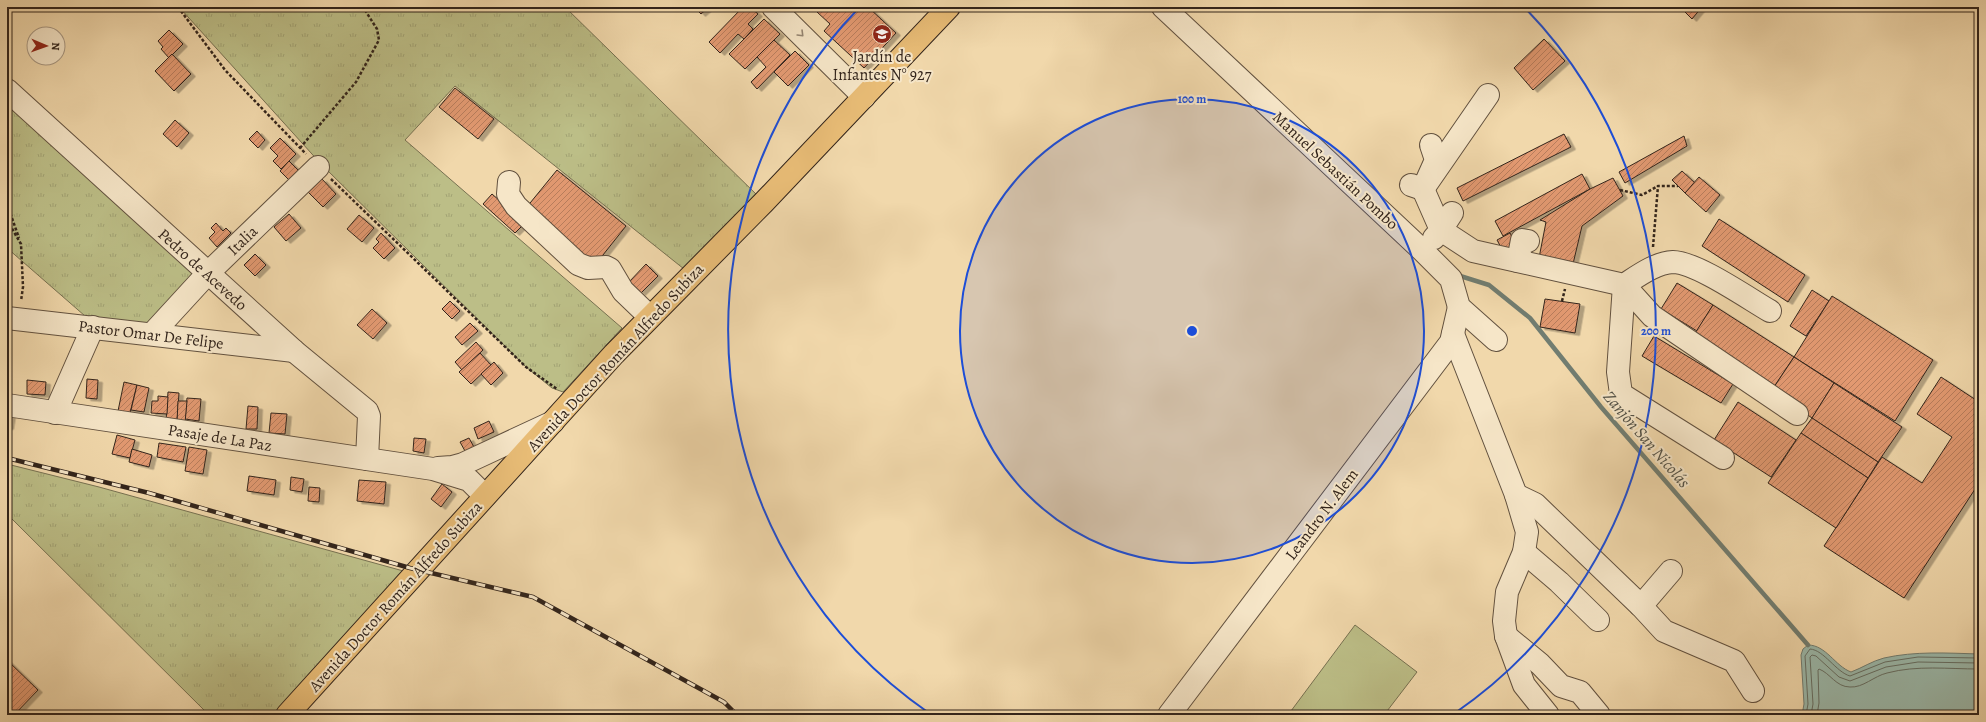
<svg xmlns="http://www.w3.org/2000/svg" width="1986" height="722" font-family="Alegreya,serif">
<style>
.grass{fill:url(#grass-tufts);stroke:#777151}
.garden{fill:#bcbe87;stroke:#777151}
.water{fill:#9bb9ab;stroke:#717d71}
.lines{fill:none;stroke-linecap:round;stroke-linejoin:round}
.shore{stroke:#666e63;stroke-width:1}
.stream{stroke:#717d71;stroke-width:4.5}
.building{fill:url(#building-hatch);stroke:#32241b;filter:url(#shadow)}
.minor-casing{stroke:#62513f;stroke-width:24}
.major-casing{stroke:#32241b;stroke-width:24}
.path{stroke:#32241b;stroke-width:2.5;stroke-dasharray:3 2;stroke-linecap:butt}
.minor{stroke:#f6e6c8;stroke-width:22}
.major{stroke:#e8bc76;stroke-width:22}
.rail-casing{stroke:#32241b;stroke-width:4.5}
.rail{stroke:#f6e6c8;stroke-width:3;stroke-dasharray:9;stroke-linecap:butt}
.oneway{stroke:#948572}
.ring{fill:none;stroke:#1d4ed8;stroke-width:2}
.labels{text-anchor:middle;stroke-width:4;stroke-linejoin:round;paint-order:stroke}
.poi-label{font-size:16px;fill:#32241b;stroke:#f6e6c8}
.street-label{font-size:16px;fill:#32241b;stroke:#f6e6c8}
.water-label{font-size:17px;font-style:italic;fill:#525146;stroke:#f6e6c8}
.centre{fill:#1d4ed8;stroke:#f6e6c8;stroke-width:2}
.ring-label{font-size:12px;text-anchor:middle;font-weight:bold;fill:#1d4ed8;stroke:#f6e6c8;stroke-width:4;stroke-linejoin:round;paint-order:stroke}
</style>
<defs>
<pattern id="grass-tufts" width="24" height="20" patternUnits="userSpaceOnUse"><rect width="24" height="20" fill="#bcbe87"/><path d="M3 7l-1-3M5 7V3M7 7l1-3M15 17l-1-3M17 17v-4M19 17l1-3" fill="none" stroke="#a2a374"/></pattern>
<pattern id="building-hatch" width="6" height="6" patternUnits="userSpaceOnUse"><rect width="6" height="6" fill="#e29971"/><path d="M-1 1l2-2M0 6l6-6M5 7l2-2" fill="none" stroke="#b87d5c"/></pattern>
<filter id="shadow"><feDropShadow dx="4.5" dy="2.5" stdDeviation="0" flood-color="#0004"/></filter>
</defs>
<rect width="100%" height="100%" fill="#f1d8ab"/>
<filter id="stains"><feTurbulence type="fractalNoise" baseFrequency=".005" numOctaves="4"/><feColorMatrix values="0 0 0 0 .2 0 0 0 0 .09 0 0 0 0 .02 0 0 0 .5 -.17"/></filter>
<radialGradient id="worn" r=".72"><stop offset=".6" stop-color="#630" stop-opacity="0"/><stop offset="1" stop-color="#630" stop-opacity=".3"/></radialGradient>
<!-- grass -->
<g class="grass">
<path d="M179,7h386l193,189 -74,73 -229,-183 -50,54 217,188 -59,64 -11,-4 -26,-21 -205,-203z"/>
<path d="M7,101l190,173 -49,50 -63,-8 -78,-68z"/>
<path d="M7,464l92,23 308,85 -129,143h-69l-202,-201z"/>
</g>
<!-- garden -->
<path class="garden" d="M1355,625l62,47 -33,43h-96z"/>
<!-- water -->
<path class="water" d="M1808,645c18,0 27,21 43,27 11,-4 21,-11 33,-14 31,-7 63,-5 95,-4v61h-177l2,-11 -3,-49 2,-6z"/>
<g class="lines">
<!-- shore -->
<g class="shore">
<path d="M1806,715l2,-11 -3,-48 5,-7c14,1 26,23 40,27l35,-14 33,-5 61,1"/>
<path d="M1811,715l2,-11 -3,-47 2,-2 4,1 23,21 11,4 36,-14 32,-5 61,1"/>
<path d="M1817,715l2,-12 -1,-33 1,-1c11,4 17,18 31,18 13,1 24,-11 37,-14 30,-8 61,-4 92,-4"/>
</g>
<!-- stream -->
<path class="stream" d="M1457,275l32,10 41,33 71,89 207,238"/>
</g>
<!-- building -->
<g class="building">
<path d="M694,7h15l-8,7z"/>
<path d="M743,7h7l8,7 -10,10 5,5 -9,10 -6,-5 -18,19 -11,-11z"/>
<path d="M822,7h46l28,26 -32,35 -40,-37 6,-7 -13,-12z"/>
<path d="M1686,7h16l-10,12 -9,-9z"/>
<path d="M764,19l16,15 -35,35 -16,-15z"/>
<path d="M169,30l14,14 -14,14 -8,-9 2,-2 -5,-6z"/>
<path d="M1544,39l21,22 -32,29 -19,-22z"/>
<path d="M774,40l16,15 -33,34 -6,-7 15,-15 -9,-10z"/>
<path d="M795,51l14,14 -21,21 -14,-14z"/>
<path d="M172,54l19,20 -17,17 -19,-20z"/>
<path d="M455,88l39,31 -16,20 -39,-32z"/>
<path d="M175,120l14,13 -12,14 -14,-13z"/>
<path d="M257,131l8,9 -7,8 -9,-9z"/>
<path d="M1564,134l7,13 -108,54 -6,-13z"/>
<path d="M1684,136l3,10 -62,37 -6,-11z"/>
<path d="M280,138l16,16 -15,15 -8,-8 5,-5 -8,-8z"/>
<path d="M289,161l12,12 -10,9 -11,-11z"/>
<path d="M557,170l69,56 -31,39 -69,-57z"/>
<path d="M1682,171l13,12 -10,10 -13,-13z"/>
<path d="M1582,174l8,15 -87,47 -8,-15z"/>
<path d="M1699,177l21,18 -14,17 -21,-19z"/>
<path d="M1613,178l10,18 -41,30 -9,38 -34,-6 7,-36 -6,-2 50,-31z"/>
<path d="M322,179l14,15 -13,13 -15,-15z"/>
<path d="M492,194l33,29 -10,10 -32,-29z"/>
<path d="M289,214l12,14 -15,13 -12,-14z"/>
<path d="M359,215l15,13 -12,14 -15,-13z"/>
<path d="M1719,219l86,56 -17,27 -86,-56z"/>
<path d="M216,223l7,8 3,-3 5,5 -14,14 -8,-9 6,-6 -4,-4z"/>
<path d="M381,233l14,15 -11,11 -11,-11 6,-6 -3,-3z"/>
<path d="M1510,233l6,11 -13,7 -6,-11z"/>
<path d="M255,254l11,11 -11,11 -11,-11z"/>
<path d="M646,264l12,12 -17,17 -12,-11z"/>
<path d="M1677,283l36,22 -16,26 -36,-22z"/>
<path d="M1812,290l17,11 -23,35 -16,-10z"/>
<path d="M1832,296l101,64 -38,61 -101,-64z"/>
<path d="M1545,299l35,5 -5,29 -35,-6z"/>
<path d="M450,301l10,10 -8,8 -10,-10z"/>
<path d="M1713,305l81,52 -22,33 -80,-52z"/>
<path d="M372,309l15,14 -14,16 -16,-14z"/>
<path d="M470,323l8,8 -16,14 -7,-8z"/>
<path d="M1654,336l79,48 -12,19 -79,-47z"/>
<path d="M476,342l7,8 -21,20 -7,-8z"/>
<path d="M480,353l11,12 -20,19 -12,-12z"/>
<path d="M1794,357l40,26 -22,35 -40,-28z"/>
<path d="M494,362l9,11 -12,12 -10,-11z"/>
<path d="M1941,377l38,25v6l-5,7 5,4v64l-75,115 -80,-52 58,-89 40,26 30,-46 -35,-23z"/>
<path d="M87,379l11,1 -1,19 -11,-1z"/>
<path d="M27,380l19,2 -1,13 -18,-1z"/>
<path d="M124,382l13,3 -7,28 -12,-2z"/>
<path d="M1834,383l68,44 -24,35 -66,-44z"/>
<path d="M137,385l12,3 -5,24 -13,-2z"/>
<path d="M168,392l11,1 -2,29 -11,-1z"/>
<path d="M158,396l10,1 -1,17 -16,-1 1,-12h6z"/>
<path d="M187,398l14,1 -2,22 -14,-2z"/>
<path d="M178,401h9l-2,22 -8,-1z"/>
<path d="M1738,402l58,38 -25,37 -57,-37z"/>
<path d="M248,406l10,1 -1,22h-11z"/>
<path d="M271,413l16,1 -2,20 -16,-1z"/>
<path d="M7,415h4l-2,12h-2z"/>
<path d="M1812,418l66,44 -10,16 -67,-45z"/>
<path d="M489,421l5,11 -16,7 -4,-11z"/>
<path d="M1801,433l67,45 -32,50 -68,-45z"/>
<path d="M117,435l18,5 -5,18 -18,-4z"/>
<path d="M414,438l12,1 -2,14 -11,-2z"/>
<path d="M469,438l5,9 -9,4 -5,-9z"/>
<path d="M159,443l27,4 -3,15 -26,-5z"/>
<path d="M189,447l18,3 -4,24 -18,-3z"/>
<path d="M132,449l20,6 -3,12 -20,-5z"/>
<path d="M249,476l27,4 -2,15 -27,-4z"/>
<path d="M291,477l13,2 -2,13 -12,-2z"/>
<path d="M359,480l27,2 -2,22 -27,-3z"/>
<path d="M442,484l10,8 -11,15 -10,-8z"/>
<path d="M309,487l11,1 -1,14 -11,-1z"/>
<path d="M7,660l31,30 -24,25h-7z"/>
</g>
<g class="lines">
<defs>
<g id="minor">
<path d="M773,7l91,90"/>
<path d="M1163,7l259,243 29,29 8,28 37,33"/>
<path d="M7,90l287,261 73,60 2,5 -2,43"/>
<path d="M1431,145l5,15 -13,29 18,41 -7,8"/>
<path d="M509,182l-1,12 8,12 62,58 10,4 18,-1 4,2 13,22 26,25"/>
<path d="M1411,185l12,4 65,-94"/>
<path d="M1452,213l-11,17 32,21 151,34c14,-9 31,-22 49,-23 23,0 76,37 97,49"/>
<path d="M1518,261l4,-21 6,1"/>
<path d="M1624,285l-6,87 3,22 102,64"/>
<path d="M1624,285l28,31 145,98"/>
<path d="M7,318l287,33"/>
<path d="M152,334l56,-61 110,-106"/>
<path d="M1453,334l63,161 11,37 -3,20 -17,40 -3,29 2,15 18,49 24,30"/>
<path d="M7,405l426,64 36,11 16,16"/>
<path d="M55,413l38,-86"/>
<path d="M438,468l14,-1 11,-3 90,-42"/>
<path d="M1516,495l19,9 106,102 23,25 70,30 19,30"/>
<path d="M1524,552l35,30 39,38"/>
<path d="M1641,606l30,-35"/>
<path d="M1506,636l34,28 21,22 19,6 19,23"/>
<path d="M1169,715l282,-373 8,-35"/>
</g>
<path id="major" d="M287,715l327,-361 150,-152 185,-195"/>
</defs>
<!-- minor casing -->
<use href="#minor" class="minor-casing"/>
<!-- major casing -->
<use href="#major" class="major-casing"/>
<!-- path -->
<g class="path">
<path d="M178,7l47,63 81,84"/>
<path d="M300,148l56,-66 23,-42 -2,-11 -14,-22"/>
<path d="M331,179l195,188 31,22"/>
<path d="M1620,190l22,5 16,-9"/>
<path d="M7,204l12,34"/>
<path d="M7,220l14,24 2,43 -2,14"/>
<path d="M1653,247l5,-61h20"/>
<path d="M1562,301l3,-12"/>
</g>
<!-- minor -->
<use href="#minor" class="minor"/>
<!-- major -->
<use href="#major" class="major"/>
<defs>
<path id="rail" d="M7,458l142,35 261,75 123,29 191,105 13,13"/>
</defs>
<!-- rail casing -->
<use href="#rail" class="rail-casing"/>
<!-- rail -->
<use href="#rail" class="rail"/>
</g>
<!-- one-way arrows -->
<defs><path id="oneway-chevron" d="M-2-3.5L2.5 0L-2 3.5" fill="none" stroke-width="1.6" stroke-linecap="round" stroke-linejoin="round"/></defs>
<use class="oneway" href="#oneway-chevron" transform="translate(801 34) rotate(45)"/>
<!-- distance rings -->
<circle cx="1192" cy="331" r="232" fill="#1d4ed8" fill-opacity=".12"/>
<g class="ring">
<circle cx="1192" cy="331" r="232"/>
<path d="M929 713A464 464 0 0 1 858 9M1526 9A464 464 0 0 1 1455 713"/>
</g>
<!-- icons -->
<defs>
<symbol id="school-disc" viewBox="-11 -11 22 22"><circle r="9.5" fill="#8f2418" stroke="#f6e6c8"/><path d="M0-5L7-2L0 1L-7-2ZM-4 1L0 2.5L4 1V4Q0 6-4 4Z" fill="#fff"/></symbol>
</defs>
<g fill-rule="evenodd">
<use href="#school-disc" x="871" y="23" width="22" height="22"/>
</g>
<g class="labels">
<!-- poi labels -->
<g class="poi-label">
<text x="882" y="62">Jardín de<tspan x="882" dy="18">Infantes N° 927</tspan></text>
</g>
<!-- street labels -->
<g class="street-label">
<text transform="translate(1336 170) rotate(43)" y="6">Manuel Sebastián Pombo</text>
<text transform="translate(242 240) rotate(-44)" y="6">Italia</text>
<text transform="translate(203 269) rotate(42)" y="6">Pedro de Acevedo</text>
<text transform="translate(151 334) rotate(7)" y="6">Pastor Omar De Felipe</text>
<text transform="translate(615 357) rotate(-47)" y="6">Avenida Doctor Román Alfredo Subiza</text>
<text transform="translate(220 437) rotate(9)" y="6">Pasaje de La Paz</text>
<text transform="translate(1321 514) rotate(-53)" y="6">Leandro N. Alem</text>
<text transform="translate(395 596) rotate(-48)" y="6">Avenida Doctor Román Alfredo Subiza</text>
</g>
<!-- water labels -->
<g class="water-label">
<text transform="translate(1647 439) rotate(49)" y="6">Zanjón San Nicolás</text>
</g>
</g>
<circle cx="1192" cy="331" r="6" class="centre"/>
<g class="ring-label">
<text x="1192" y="103">100 m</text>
<text x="1656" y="335">200 m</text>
</g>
<!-- margin -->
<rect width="1986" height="722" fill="none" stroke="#f1d8ab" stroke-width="24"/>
<rect x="8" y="8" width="1970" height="706" fill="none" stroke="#32241b" stroke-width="2"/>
<rect x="12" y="12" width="1962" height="698" fill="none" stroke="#32241b"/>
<!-- north arrow -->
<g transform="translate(46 46) rotate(92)"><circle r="19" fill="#f6e6c8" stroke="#a89883"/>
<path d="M0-3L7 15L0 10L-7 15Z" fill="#8f2418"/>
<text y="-6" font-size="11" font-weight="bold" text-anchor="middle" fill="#32241b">N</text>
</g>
<rect width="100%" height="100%" filter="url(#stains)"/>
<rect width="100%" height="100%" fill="url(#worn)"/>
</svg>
